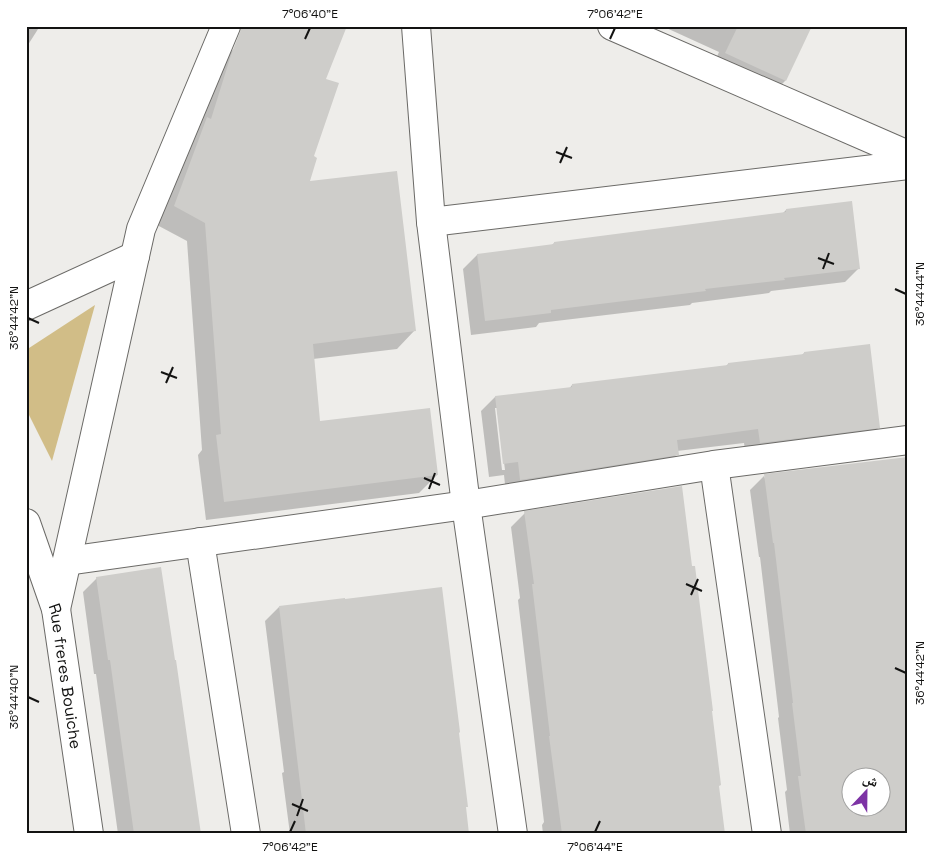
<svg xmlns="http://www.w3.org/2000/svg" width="934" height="860" font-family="'Space Grotesk','Noto Naskh Arabic',sans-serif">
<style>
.green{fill:#d1bd87}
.shadow{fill:#0003;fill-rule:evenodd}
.building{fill:#cecdca;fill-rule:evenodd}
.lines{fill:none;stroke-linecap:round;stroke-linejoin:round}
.street-casing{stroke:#6b6a67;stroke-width:30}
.street{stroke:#fff;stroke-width:28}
.ticks{fill:none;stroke:#131312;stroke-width:2}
.labels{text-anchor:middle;stroke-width:4.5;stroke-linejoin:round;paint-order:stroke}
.street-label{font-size:16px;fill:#131312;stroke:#fff}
.neatline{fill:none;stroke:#131312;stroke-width:2}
.ticks-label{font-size:12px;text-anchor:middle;fill:#131312}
</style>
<rect width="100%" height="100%" fill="#eeedea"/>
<!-- green -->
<path class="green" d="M95,305l-43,156 -26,-52v-59z"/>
<!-- shadow -->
<g class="shadow">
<path d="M26,26h14l-14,22z"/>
<path d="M662,26h148l-25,55 -14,14 -59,-27 7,-16z"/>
<path d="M235,48l90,31 -17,104 107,147 -18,19 -84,10 6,63 118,53 -18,18 -213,27 -8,-65 4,-5 -15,-209 -30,-16 59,-159z"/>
<path d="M786,210l73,58 -14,14 -74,9 -2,2 -77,10 -2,2 -151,18 -3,4 -65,8 -8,-66 14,-14 74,-9 3,-3 229,-30z"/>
<path d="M804,353l75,74 -14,15 -119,15 -2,-14 -67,8v3l-14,15 -157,25 -2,-19 -15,2 -8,-66 14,-14 74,-8 3,-4 154,-19 2,-2 74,-9zM495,408h2l8,62h-3z"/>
<path d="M764,476l144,358h-118l-5,-42 2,-2 -9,-72 1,-1 -19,-160h-1l-9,-67zM852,778h30v30h-30z"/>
<path d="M525,513l193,274 5,47h-180l-1,-9 2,-3 -26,-222 2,-2 -9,-71z"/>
<path d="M97,578l102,256h-81l-22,-160h-2l-11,-82z"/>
<path d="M279,607l179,126 9,73 -2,2 3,26h-178l-8,-61 2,-1 -19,-151z"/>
</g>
<!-- building -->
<g class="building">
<path d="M241,26h106l-21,53 13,4 -25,73 3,2 -7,23 87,-10 19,160 -103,13 7,77 110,-13 8,67 -214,27 -8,-67 5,-1 -16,-211 -31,-17 33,-89 4,2 20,-64 9,-23z"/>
<path d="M738,26h74l-26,55 -61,-28z"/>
<path d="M852,201l8,68 -76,9 1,2 -80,9 1,2 -155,19v3l-66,8 -8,-67 77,-10v-2l232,-30v-3z"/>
<path d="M870,344l10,84 -120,15 -2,-14 -81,11 2,15 -159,25 -2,-18 -15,2 -8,-68 77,-9v-3l156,-19v-2l76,-9v-2z"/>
<path d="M908,457v377h-102l-8,-58h3l-9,-73h1l-19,-160h-1l-9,-69zM852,778h30v30h-30z"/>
<path d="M682,486l10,80h3l18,145h-1l9,74 -2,1 6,48h-163l-13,-98h1l-18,-152h2l-10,-73z"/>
<path d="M161,567l14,93h1l25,174h-67l-24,-174h-2l-12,-83z"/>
<path d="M442,587l18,145 -1,1 9,74h-2l3,27h-163l-27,-228 66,-8v1z"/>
</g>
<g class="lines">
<defs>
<g id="street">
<path d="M416,26l15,196 35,283 47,329"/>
<path d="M612,26l296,129"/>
<path d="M431,222l477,-57"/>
<path d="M26,306l109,-50"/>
<path d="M714,465l53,369"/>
<path id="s1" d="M26,523l30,86 33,225"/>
<path d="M200,542l46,292"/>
<path d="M67,561l399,-56 248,-40 194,-25"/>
<path d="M56,609l85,-380 85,-203"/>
</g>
</defs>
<!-- street casing -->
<use href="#street" class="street-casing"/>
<!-- street -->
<use href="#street" class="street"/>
</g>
<!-- ticks -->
<path class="ticks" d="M305,39l5,-11M610,39l5,-11M556,152l16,6M560,163l7,-16M818,258l16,6M823,269l6,-16M895,289l11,5M28,318l11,5M161,372l16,6M166,383l7,-16M424,478l16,7M429,489l6,-16M686,584l16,7M691,595l7,-16M895,668l11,5M28,697l11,5M292,804l16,7M297,816l6,-17M290,832l5,-11M595,832l5,-11"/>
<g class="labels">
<!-- street labels -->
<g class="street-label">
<text dy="6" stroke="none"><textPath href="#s1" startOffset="159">Rue freres Bouiche</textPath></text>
</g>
</g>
<!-- border -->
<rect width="934" height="860" fill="none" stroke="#ffffff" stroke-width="55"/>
<!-- north arrow -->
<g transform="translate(866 792) rotate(22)"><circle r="24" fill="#ffffff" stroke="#a1a1a0"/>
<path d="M0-4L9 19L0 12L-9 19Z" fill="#7d33a5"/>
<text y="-8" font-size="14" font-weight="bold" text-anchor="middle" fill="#131312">ش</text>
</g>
<rect x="28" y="28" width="878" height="804" class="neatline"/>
<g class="ticks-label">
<text x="310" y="18">7°06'40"E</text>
<text x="615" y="18">7°06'42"E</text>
<text transform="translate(920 294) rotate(-90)" y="4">36°44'44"N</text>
<text transform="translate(14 318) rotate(-90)" y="4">36°44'42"N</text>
<text transform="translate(920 673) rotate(-90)" y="4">36°44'42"N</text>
<text transform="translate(14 697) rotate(-90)" y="4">36°44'40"N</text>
<text x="290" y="851">7°06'42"E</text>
<text x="595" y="851">7°06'44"E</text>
</g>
</svg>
